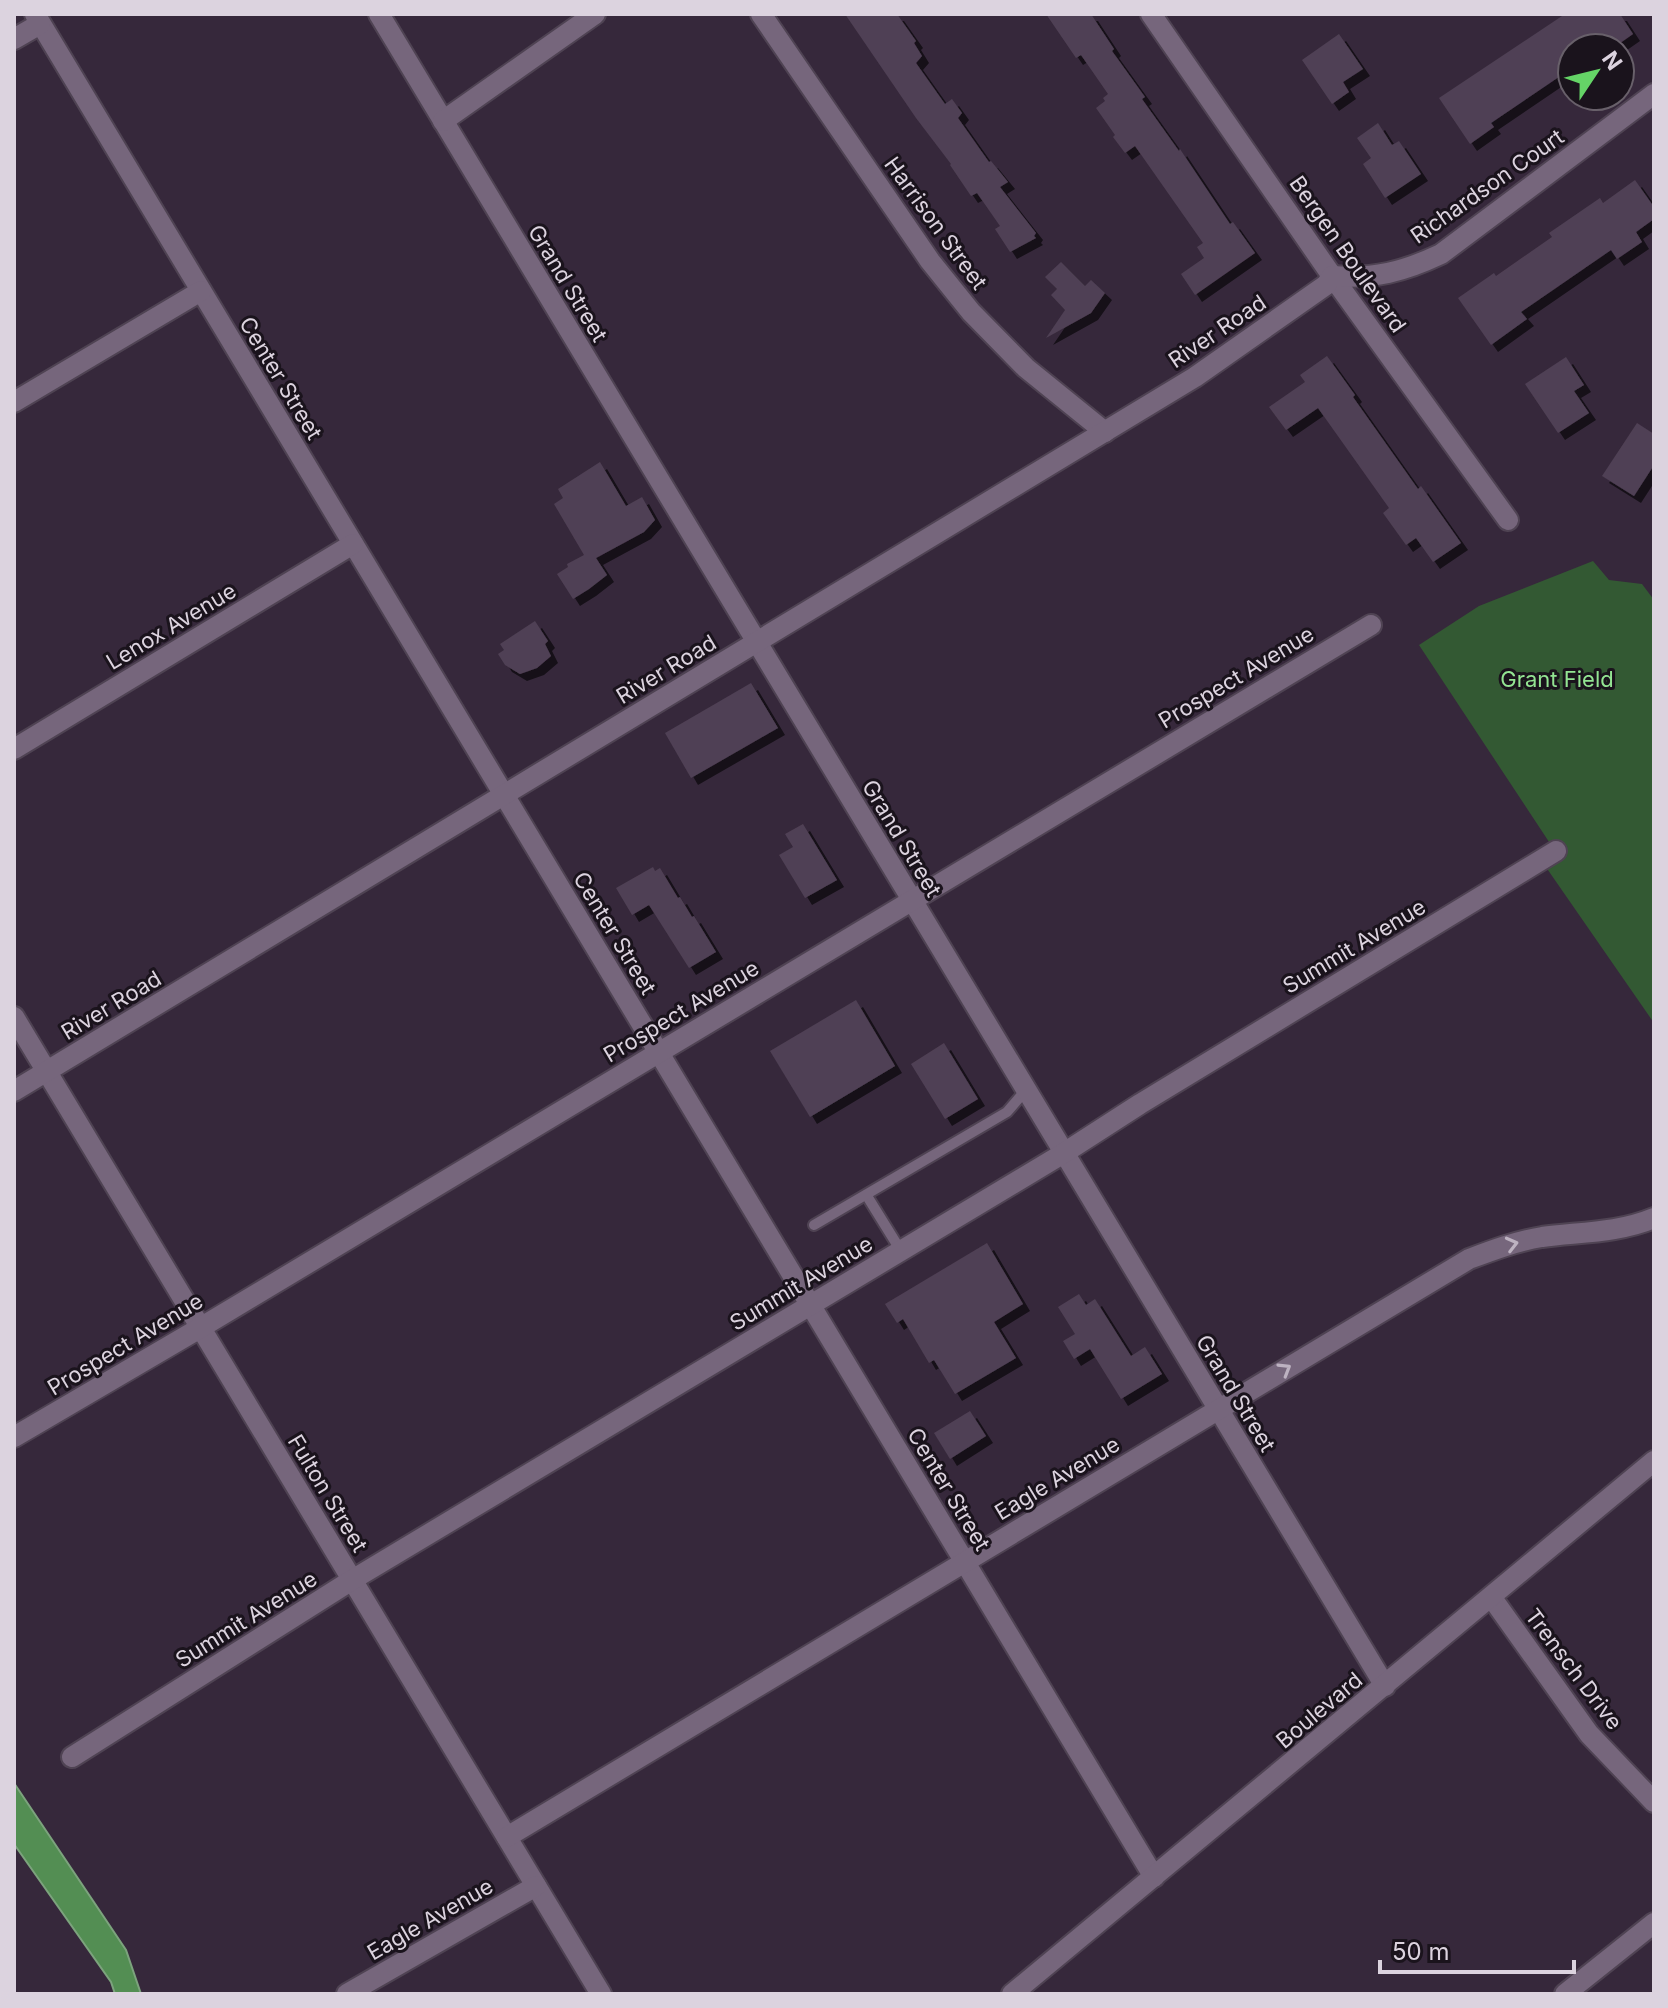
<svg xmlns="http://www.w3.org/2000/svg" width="1668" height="2008" font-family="Inter,sans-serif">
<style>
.green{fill:#335933}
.water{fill:#538e53;stroke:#7ca37d;stroke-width:2}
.building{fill:#4f4054;filter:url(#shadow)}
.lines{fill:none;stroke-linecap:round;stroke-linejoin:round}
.service-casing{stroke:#4f4353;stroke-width:14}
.minor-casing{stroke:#4f4353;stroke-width:24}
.tertiary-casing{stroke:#4f4353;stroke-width:24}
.service{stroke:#76667c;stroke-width:10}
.minor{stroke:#76667c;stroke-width:20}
.tertiary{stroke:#76667c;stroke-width:20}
.oneway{stroke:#bdb2c1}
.labels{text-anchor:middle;stroke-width:6;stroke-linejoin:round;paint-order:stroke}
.street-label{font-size:22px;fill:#dcd3df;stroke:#1a131c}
.park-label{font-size:22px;fill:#93e492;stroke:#1a131c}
</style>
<defs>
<filter id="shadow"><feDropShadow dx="7" dy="7" stdDeviation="0" flood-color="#0009"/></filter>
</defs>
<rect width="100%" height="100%" fill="#36283b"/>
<!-- green -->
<path class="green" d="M1593,561l16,19 33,4 12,16v423l-113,-163 14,-9 -136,-206 60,-39z"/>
<!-- water -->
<path class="water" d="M14,1783l112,167 15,44h-26l-4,-12 -97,-138z"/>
<!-- building -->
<g class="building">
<path d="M845,14h52l19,27 -2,2 8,13 -6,7 29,41 7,-5 10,14 -4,5 31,44 2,-1 17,21 -8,5 36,46 -2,3 2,2 -26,14 -15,-23 5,-3 -23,-33 -6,3 -21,-31 1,-1 -35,-46z"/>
<path d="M1046,14h45l23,35 -2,2 33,46 -3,2 37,52 1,-2 50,75 3,-2 22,31 -60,42 -14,-21 23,-16 -7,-11 6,-4 -68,-97 -10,7 -12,-16 2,-2 -19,-27 9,-7 -2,-3 5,-4 -27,-39 -5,3z"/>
<path d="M1565,14h55l13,20 -20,14h-41v20l-81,55 3,4 -24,17 -31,-46z"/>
<path d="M1339,34l24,35 -20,13 6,10 -17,12 -30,-44z"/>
<path d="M1378,123l14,22 7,-4 22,33 -36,24 -22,-34 8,-6 -14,-20z"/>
<path d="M1635,180l19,27v12l-18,13 6,10 -25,17 -6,-9 -90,62 6,7 -36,26 -33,-47 36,-25 2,3 56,-39 -3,-4 51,-35 3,5z"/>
<path d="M1061,262l24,24 6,-6 14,13 -14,20 -45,25 19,-28 -14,-15 6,-6 -12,-12z"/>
<path d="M1327,356l28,39 -2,2 65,92 3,-3 40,57 -28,19 -17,-24 -10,7 -23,-32 6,-5 -71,-100 -32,22 -17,-23 36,-25 -5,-7z"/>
<path d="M1566,357l18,28 -10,6 15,22 -31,20 -33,-49z"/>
<path d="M1637,423l17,11v31l-20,31 -32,-20z"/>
<path d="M600,462l26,44 16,-9 13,23 -11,12 -48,26 11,17 -18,14 -16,10 -16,-25 11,-7 -1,-3 17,-9 -30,-51 9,-6 -5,-9z"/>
<path d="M535,621l13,20 -3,3 6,12 -14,12 -17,6 -15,-9 -7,-11 6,-4 -4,-6z"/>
<path d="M751,683l27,45 -87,50 -26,-45z"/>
<path d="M803,824l34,56 -32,18 -26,-43 14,-8 -8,-13z"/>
<path d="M653,867l2,4 5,-3 18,30 2,-1 12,20 2,-1 22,36 -27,16 -40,-63 -17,10 -16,-27z"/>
<path d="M856,1000l39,66 -85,51 -40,-66z"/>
<path d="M944,1043l34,56 -33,20 -34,-55z"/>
<path d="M987,1243l36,61 -29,18 22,36 -61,36 -21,-34 -5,3 -26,-44 -6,4 -12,-19z"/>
<path d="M1079,1294l7,11 9,-6 36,57 14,-9 17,27 -41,25 -31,-50 -16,10 -11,-18 12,-7 -17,-27z"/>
<path d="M970,1411l16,25 -36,23 -16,-26z"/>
</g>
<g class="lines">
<defs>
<g id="service">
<path d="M867,1196l34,55"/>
<path d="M814,1225l193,-113 19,-22"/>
</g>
<g id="minor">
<path d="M35,14l1119,1863"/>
<path d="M379,14l1006,1672"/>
<path d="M761,14l169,247 41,51 55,56 79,64"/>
<path d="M1151,14l181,262 176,244"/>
<path d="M14,39l26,-15"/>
<path d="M443,121l152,-107"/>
<path d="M14,402l187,-111"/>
<path d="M14,749l339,-205"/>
<path d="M14,1017l587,977"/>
<path d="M14,1091l1181,-714 131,-92 6,-9c43,3 71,-4 109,-22l213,-160"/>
<path d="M14,1437l186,-109 1171,-703"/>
<path d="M1492,1598l97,136 65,68"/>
<path d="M72,1757l280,-177 712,-427 76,-49 416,-253"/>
<path d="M507,1837l962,-578c24,-9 48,-18 73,-22 38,-5 76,-4 112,-19"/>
<path d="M347,1994l189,-108"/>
<path d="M1565,1994l89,-71"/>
</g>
<path id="tertiary" d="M1012,1994l642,-533"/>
</defs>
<!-- service casing -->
<use href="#service" class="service-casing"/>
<!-- minor casing -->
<use href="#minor" class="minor-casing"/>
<!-- tertiary casing -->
<use href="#tertiary" class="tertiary-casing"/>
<!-- service -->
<use href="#service" class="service"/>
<!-- minor -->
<use href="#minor" class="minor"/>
<!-- tertiary -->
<use href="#tertiary" class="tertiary"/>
</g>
<!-- one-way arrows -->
<defs><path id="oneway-chevron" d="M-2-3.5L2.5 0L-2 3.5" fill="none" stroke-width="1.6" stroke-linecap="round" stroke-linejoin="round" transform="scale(2)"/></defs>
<g class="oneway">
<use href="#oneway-chevron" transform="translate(1512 1244) rotate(-14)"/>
<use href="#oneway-chevron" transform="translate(1285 1369) rotate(-31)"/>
</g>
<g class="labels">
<!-- street labels -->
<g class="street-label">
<text transform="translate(1487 186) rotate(-35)" y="8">Richardson Court</text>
<text transform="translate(936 223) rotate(54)" y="8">Harrison Street</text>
<text transform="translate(1348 254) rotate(55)" y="8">Bergen Boulevard</text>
<text transform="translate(568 283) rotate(59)" y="8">Grand Street</text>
<text transform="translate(1217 331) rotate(-34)" y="8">River Road</text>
<text transform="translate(281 378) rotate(59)" y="8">Center Street</text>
<text transform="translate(171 626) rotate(-31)" y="8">Lenox Avenue</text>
<text transform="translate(666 669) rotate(-31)" y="8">River Road</text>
<text transform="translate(1236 677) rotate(-31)" y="8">Prospect Avenue</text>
<text transform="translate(902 838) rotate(59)" y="8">Grand Street</text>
<text transform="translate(615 933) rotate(59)" y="8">Center Street</text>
<text transform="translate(1354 946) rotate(-31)" y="8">Summit Avenue</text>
<text transform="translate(111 1005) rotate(-31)" y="8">River Road</text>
<text transform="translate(681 1011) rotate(-31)" y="8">Prospect Avenue</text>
<text transform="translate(801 1283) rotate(-31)" y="8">Summit Avenue</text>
<text transform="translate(125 1344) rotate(-31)" y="8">Prospect Avenue</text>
<text transform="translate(1236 1393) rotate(59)" y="8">Grand Street</text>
<text transform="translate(1057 1478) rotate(-31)" y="8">Eagle Avenue</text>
<text transform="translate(949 1489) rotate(59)" y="8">Center Street</text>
<text transform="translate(328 1493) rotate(59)" y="8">Fulton Street</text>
<text transform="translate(246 1619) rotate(-32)" y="8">Summit Avenue</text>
<text transform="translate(1574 1669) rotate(53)" y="8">Trensch Drive</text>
<text transform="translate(1319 1710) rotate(-40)" y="8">Boulevard</text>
<text transform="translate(430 1919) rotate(-30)" y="8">Eagle Avenue</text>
</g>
<!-- park labels -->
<g class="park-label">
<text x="1557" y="687">Grant Field</text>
</g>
</g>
<!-- border -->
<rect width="1668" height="2008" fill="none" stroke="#dcd3df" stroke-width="32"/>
<!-- north arrow -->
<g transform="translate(1596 72) rotate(55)"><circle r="38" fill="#1a131c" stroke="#68606a" stroke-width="2"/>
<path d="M0-6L14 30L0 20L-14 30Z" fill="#65d467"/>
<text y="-12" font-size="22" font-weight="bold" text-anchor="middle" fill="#dcd3df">N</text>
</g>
<!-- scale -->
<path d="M1380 1960v12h194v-12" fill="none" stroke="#dcd3df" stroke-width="4"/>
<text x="1392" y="1960" font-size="24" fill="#dcd3df" stroke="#1a131c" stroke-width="6" paint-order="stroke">50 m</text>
</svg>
